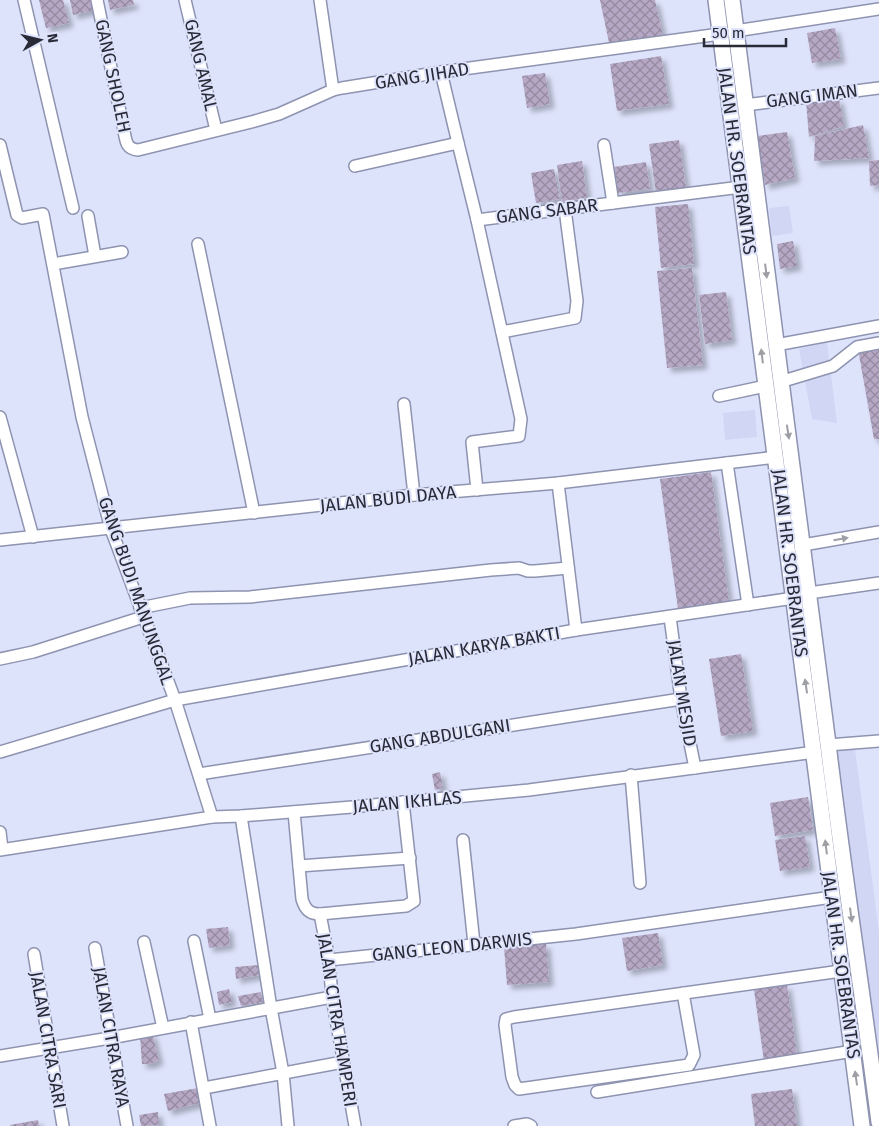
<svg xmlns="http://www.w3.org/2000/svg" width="879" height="1126" font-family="'Fira Sans',sans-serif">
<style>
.built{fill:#d1d6f5}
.building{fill:url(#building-cross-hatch);filter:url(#shadow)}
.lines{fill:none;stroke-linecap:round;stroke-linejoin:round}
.minor-casing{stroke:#8e93b0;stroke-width:14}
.major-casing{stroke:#8e93b0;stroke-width:18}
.minor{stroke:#fff;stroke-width:11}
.major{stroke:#fff;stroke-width:15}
.oneway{fill:#9e9fa5}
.labels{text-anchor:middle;stroke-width:4;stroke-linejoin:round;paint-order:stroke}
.street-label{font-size:18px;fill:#282a36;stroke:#dee3fc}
</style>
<defs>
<pattern id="building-cross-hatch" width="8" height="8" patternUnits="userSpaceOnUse" patternTransform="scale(1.25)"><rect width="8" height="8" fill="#b6a8c5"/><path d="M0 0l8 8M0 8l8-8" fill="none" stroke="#9489a1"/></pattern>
<filter id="shadow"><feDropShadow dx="4.5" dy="4.5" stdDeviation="2.5" flood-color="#0004"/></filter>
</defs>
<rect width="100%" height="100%" fill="#dee3fc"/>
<!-- built -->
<g class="built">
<path d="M789,206l4,27 -21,3 -3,-28z"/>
<path d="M827,342l10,81 -25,-4 -13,-70z"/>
<path d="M755,410l2,27 -32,3 -2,-27z"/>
<path d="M855,749l24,183v138l-44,-319z"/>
</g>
<!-- building -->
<g class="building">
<path d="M39,0h24l6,23 -23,5z"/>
<path d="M70,0h22l2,10 -21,5z"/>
<path d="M108,0h25l1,5 -24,5z"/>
<path d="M600,0h55l8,36 -53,11z"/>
<path d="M835,28l6,31 -29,4 -5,-30z"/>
<path d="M661,56l8,48 -52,7 -7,-47z"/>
<path d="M545,73l5,31 -23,4 -5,-32z"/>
<path d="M839,99l5,27 -35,11 -3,-36z"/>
<path d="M863,125l6,33 -55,3 1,-25z"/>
<path d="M787,132l8,46 -30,7 -8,-49z"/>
<path d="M679,140l7,49 -30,4 -7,-49z"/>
<path d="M879,160v25l-9,1 -1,-25z"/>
<path d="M582,161l5,37 -25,4 -5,-37z"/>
<path d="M646,162l4,27 -32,4 -4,-26z"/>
<path d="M554,169l6,30 -24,4 -5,-30z"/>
<path d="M688,204l6,60 -33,4 -6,-61z"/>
<path d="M793,241l4,25 -17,3 -3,-25z"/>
<path d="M692,268l11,97 -36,3 -10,-97z"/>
<path d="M726,292l6,48 -27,4 -6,-49z"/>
<path d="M879,346v93h-5l-16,-90z"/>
<path d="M711,472l18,130 -51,7 -18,-130z"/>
<path d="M741,654l12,77 -32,5 -12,-77z"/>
<path d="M440,772l3,16 -8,2 -3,-16z"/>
<path d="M808,797l5,33 -38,6 -5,-33z"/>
<path d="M805,836l5,31 -30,4 -5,-31z"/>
<path d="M228,927l2,18 -21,3 -3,-19z"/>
<path d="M658,933l5,32 -36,6 -5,-33z"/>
<path d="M546,944l3,38 -42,3 -3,-38z"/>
<path d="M259,965l1,10 -24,4 -1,-12z"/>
<path d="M787,985l10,70 -33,6 -10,-71z"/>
<path d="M229,989l3,13 -13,3 -2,-13z"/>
<path d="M261,992l2,10 -22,4 -3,-10z"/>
<path d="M152,1033l7,27 -8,4h-9l-2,-28z"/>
<path d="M198,1088l2,15 -32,8 -4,-17z"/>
<path d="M792,1089l5,37h-42l-4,-32z"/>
<path d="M158,1112l1,13 -18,1 -2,-11z"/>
<path d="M38,1120l1,6h-29v-1z"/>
</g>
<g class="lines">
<defs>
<g id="minor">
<path d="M24,0l49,208"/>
<path d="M97,0l27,131c2,10 2,18 14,19l117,-29 24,-7 54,-24 9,-2 99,-16 279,-38"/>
<path d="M185,0l31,130"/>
<path d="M320,0l13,90"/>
<path d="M735,31l144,-22"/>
<path d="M441,72l17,71"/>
<path d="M745,105l134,-17"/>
<path d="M0,145l17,70 5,3 21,-4 39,203 29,112 64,171 37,117"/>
<path d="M604,145l9,58"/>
<path d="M355,166l103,-23 19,77 264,-33"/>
<path d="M88,216l7,40"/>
<path d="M198,244l56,269"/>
<path d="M53,264l69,-12"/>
<path d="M502,332l73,-14 2,-17 -12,-92"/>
<path d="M776,345l103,-19"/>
<path d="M780,382l53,-16 24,-19 22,-4"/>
<path d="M719,396l47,-10"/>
<path d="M404,404l10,91"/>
<path d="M0,417l33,120"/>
<path d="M727,463l21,142"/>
<path d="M558,483l18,147"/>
<path d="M477,490l-5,-48 47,-6 2,-17 -44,-199"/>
<path d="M0,540l414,-45 144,-12 218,-26"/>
<path d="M803,545l76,-13"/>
<path d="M809,593l70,-10"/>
<path d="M140,608l50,-10 60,-1 241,-27 28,-2 9,3h7l33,-3"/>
<path d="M670,617l11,82 14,69"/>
<path d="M0,659l33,-7 110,-35"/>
<path d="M828,745l51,-4"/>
<path d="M0,752l175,-52 401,-70 218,-32"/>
<path d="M199,774l482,-75"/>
<path d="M631,775l9,108"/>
<path d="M294,812l8,87c3,10 7,15 18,15l86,-8 8,-5 -11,-99"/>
<path d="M241,816l30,192 12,65 5,53"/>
<path d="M0,832l2,17"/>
<path d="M463,840l11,104"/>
<path d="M0,850l212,-33 29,-1 111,-9 177,-17 286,-38"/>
<path d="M299,866l111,-8"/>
<path d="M320,914l9,46 3,37 23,129"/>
<path d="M194,941l16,78"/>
<path d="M144,942l19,86"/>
<path d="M95,948l32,178"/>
<path d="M34,954l29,172"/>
<path d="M329,960l247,-26 256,-37"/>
<path d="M683,993l11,62 -5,10 -170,24 -4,-4 -3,-8 -7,-52 1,-6 8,-2 327,-46"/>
<path d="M191,1022l19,104"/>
<path d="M0,1056l110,-18 222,-41"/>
<path d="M204,1088l139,-26"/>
<path d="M597,1092l256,-41"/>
<path d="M514,1126l13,-2 4,2"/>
</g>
<g id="major">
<path d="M716,0l146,1126"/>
<path d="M732,0c31,248 64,496 96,744 15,126 35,252 51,378"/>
</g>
</defs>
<!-- minor casing -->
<use href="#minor" class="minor-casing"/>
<!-- major casing -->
<use href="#major" class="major-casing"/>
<!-- minor -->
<use href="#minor" class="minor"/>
<!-- major -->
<use href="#major" class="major"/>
</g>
<!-- one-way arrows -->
<defs><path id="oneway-solid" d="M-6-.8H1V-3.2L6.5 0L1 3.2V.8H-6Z" transform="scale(1.25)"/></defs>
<g class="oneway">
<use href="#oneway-solid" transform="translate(766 271) rotate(83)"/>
<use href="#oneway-solid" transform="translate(762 356) rotate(-97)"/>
<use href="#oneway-solid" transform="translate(788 432) rotate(81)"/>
<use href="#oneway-solid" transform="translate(841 539) rotate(-10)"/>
<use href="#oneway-solid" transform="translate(806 686) rotate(-98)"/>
<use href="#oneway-solid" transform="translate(826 847) rotate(-97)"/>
<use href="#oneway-solid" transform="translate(851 915) rotate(82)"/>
<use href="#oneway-solid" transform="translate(856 1078) rotate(-98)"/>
</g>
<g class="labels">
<!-- street labels -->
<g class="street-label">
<text transform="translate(201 65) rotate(77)" y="6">GANG AMAL</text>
<text transform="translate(113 76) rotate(78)" y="6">GANG SHOLEH</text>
<text transform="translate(422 76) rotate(-9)" y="6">GANG JIHAD</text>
<text transform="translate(812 96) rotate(-7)" y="6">GANG IMAN</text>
<text transform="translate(737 161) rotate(82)" y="6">JALAN HR. SOEBRANTAS</text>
<text transform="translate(547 211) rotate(-7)" y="6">GANG SABAR</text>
<text transform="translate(388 499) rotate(-6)" y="6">JALAN BUDI DAYA</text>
<text transform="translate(790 563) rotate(83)" y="6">JALAN HR. SOEBRANTAS</text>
<text transform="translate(136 591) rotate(71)" y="6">GANG BUDI MANUNGGAL</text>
<text transform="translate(484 646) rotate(-10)" y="6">JALAN KARYA BAKTI</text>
<text transform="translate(682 693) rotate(81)" y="6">JALAN MESJID</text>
<text transform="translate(440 736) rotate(-9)" y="6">GANG ABDULGANI</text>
<text transform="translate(407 802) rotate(-5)" y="6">JALAN IKHLAS</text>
<text transform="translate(452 947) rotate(-6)" y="6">GANG LEON DARWIS</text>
<text transform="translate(841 965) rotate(82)" y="6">JALAN HR. SOEBRANTAS</text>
<text transform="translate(337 1020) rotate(81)" y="6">JALAN CITRA HAMPERI</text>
<text transform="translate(111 1037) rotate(80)" y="6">JALAN CITRA RAYA</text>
<text transform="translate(48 1040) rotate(80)" y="6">JALAN CITRA SARI</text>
</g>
</g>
<!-- north arrow -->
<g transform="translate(40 40) rotate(82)" stroke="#dee3fc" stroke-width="4" paint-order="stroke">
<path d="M0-4L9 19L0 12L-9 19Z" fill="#282a36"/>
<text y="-8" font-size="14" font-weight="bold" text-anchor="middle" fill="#282a36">N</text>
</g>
<!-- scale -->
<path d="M704 38v8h82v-8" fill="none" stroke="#282a36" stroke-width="2.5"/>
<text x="712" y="38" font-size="15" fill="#282a36" stroke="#dee3fc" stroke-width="4" paint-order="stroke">50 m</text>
</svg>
